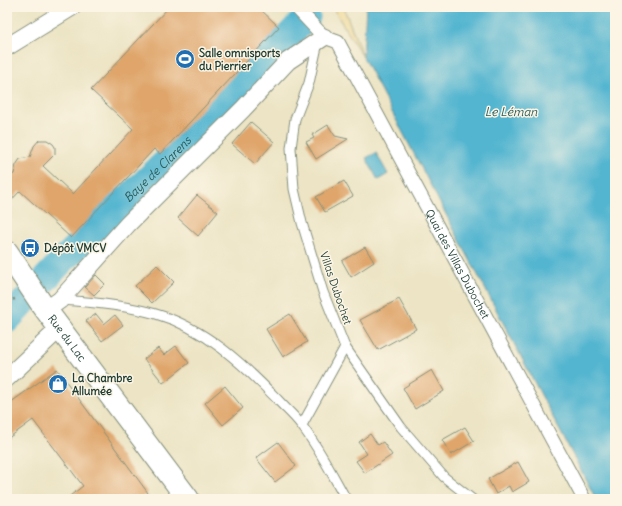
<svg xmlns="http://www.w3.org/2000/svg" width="622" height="506" font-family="Delius,sans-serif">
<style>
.sand{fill:#eeda9e;stroke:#868c69}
.water{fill:#52b5d0;stroke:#387982}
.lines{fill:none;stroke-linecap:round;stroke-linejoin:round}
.river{stroke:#52b5d0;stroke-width:27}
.building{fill:#dfa56a}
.service-casing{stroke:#86907c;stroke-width:11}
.pedestrian-casing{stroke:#86907c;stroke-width:15}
.minor-casing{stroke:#86907c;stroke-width:19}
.primary-casing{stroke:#86907c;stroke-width:24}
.path{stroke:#86907c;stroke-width:2.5;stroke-dasharray:3 3;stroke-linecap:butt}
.service{stroke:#fff;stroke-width:9}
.pedestrian{stroke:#fff;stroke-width:13}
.minor{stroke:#fff;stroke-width:17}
.primary{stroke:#fff;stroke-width:22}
.labels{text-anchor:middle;stroke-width:3;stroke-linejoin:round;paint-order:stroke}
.poi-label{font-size:11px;font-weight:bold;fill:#1f3d34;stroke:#fcf5e5;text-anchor:start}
.street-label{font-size:11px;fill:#1f3d34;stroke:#fcf5e5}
.water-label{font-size:12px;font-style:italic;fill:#2c5b5b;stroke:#fcf5e5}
</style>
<rect width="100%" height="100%" fill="#fcf5e5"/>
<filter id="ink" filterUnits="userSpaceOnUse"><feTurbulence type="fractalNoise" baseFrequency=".025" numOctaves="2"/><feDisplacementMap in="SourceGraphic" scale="8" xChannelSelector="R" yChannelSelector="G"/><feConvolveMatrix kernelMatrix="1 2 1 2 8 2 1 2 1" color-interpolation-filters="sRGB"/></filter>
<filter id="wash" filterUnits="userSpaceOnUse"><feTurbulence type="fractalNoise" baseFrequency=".012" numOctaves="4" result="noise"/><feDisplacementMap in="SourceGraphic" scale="16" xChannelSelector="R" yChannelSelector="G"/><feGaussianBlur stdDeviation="0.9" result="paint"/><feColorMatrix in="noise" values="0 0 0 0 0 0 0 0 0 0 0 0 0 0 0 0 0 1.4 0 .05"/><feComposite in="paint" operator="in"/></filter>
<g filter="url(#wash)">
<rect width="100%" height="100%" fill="#ece4c4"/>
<!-- sand -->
<path class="sand" d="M332,7h15l-2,4 18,46z"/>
<!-- water -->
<g class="water">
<path d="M366,7h249v492h-19l-233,-442z"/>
<path d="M376,153l12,21 -10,6 -12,-22z"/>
</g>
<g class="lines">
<!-- river -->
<path class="river" id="s1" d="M7,320l55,-59 110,-105 135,-139"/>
</g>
<g id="blocks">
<!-- building -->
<g class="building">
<path d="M169,7h89l21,20 -119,127 -6,-5 -83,89 -51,-47 -13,14v-28l7,-3 2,-9 4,-6 10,-2 4,-11 5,-6h8l6,4 2,3v7l-12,12 30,28 60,-65 -42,-39z"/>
<path d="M251,122l23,20 -19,22 -23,-20z"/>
<path d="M328,125l7,11 13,3 -32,20 -10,-17 8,-4 -2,-3z"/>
<path d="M344,181l9,15 -28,16 -9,-15z"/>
<path d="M197,195l21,17 -20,24 -20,-18z"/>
<path d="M365,247l9,15 -23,15 -9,-16z"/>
<path d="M157,265l17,17 -22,21 -17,-17z"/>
<path d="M96,275l9,9 -11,11 -9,-8z"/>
<path d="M399,299l17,30 -38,21 -18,-30z"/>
<path d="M96,314l8,10 11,-9 8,10 -21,16 -16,-20z"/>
<path d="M290,314l17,28 -24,15 -17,-28z"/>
<path d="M176,346l13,17 -26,20 -19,-24 14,-11 6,7z"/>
<path d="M57,369l91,124 -8,6h-74l17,-13 -50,-66 -26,19v-34z"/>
<path d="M432,370l12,21 -29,18 -12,-21z"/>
<path d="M225,386l18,22 -20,17 -18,-22z"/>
<path d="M465,427l9,14 -23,14 -9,-15z"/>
<path d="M370,434l8,11 5,-3 9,13 -27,18 -9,-12 11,-7 -8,-12z"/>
<path d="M278,442l18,24 -21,16 -19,-24z"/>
<path d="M518,462l11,20 -17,10 -3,-6 -13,8 -8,-15z"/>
</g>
</g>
</g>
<g filter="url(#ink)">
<use href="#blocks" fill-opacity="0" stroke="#86907c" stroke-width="1"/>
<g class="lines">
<defs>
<g id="service">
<path d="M318,42l-9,41 -14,36 -4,29 3,41 8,34 21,69 22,55 56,80 43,50 28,22"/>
<path d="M60,300c33,2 65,5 96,14 49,14 87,50 121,85 8,9 18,17 25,27 17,22 30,48 44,73"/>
<path d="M302,425l43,-78"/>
</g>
<g id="pedestrian">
<path id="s2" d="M296,7l28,30 14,5 246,457"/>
</g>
<g id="minor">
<path d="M7,47l65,-40"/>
<path d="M46,310l14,-10 68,-76 115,-115 45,-48 36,-24"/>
<path d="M7,378l53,-50"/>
</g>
<g id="primary">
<path id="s3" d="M7,252l36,54 145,193"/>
</g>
</defs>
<!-- service casing -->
<use href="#service" class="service-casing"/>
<!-- pedestrian casing -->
<use href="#pedestrian" class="pedestrian-casing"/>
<!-- minor casing -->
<use href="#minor" class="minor-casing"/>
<!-- primary casing -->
<use href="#primary" class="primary-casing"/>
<!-- path -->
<path class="path" d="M7,301l8,-2"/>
<!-- service -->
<use href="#service" class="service"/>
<!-- pedestrian -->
<use href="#pedestrian" class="pedestrian"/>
<!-- minor -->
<use href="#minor" class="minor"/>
<!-- primary -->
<use href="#primary" class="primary"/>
</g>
</g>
<!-- icons -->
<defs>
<symbol id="stadium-disc" viewBox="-11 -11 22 22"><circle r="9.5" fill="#1f6fb2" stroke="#fcf5e5"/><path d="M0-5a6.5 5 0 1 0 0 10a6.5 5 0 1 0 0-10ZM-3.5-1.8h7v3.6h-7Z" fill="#fff"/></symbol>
<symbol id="bus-disc" viewBox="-11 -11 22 22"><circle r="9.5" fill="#1f6fb2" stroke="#fcf5e5"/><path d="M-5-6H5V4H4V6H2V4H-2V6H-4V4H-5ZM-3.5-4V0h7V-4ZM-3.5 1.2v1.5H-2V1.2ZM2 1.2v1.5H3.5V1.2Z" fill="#fff"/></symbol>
<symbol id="shop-disc" viewBox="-11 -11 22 22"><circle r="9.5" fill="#1f6fb2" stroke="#fcf5e5"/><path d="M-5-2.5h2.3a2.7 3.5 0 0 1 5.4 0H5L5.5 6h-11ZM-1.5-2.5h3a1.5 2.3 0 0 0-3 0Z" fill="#fff"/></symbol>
</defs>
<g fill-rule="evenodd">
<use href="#stadium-disc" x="174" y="48" width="22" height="22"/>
<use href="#bus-disc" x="19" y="237" width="22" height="22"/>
<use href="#shop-disc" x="47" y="373" width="22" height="22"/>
</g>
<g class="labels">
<!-- poi labels -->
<g class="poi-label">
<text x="199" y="57">Salle omnisports<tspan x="199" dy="13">du Pierrier</tspan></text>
<text x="44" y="252">Dépôt VMCV</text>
<text x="72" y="382">La Chambre<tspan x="72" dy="13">Allumée</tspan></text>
</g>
<!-- street labels -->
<g class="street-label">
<text dy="4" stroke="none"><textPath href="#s2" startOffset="308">Quai des Villas Dubochet</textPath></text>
<text transform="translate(336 288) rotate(71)" y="4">Villas Dubochet</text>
<text dy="4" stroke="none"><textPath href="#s3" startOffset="105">Rue du Lac</textPath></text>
</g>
<!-- water labels -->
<g class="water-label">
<text x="511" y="116">Le Léman</text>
<text dy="4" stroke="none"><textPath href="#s1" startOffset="213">Baye de Clarens</textPath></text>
</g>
</g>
<!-- margin -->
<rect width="622" height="506" fill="none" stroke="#fcf5e5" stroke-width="24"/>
</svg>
